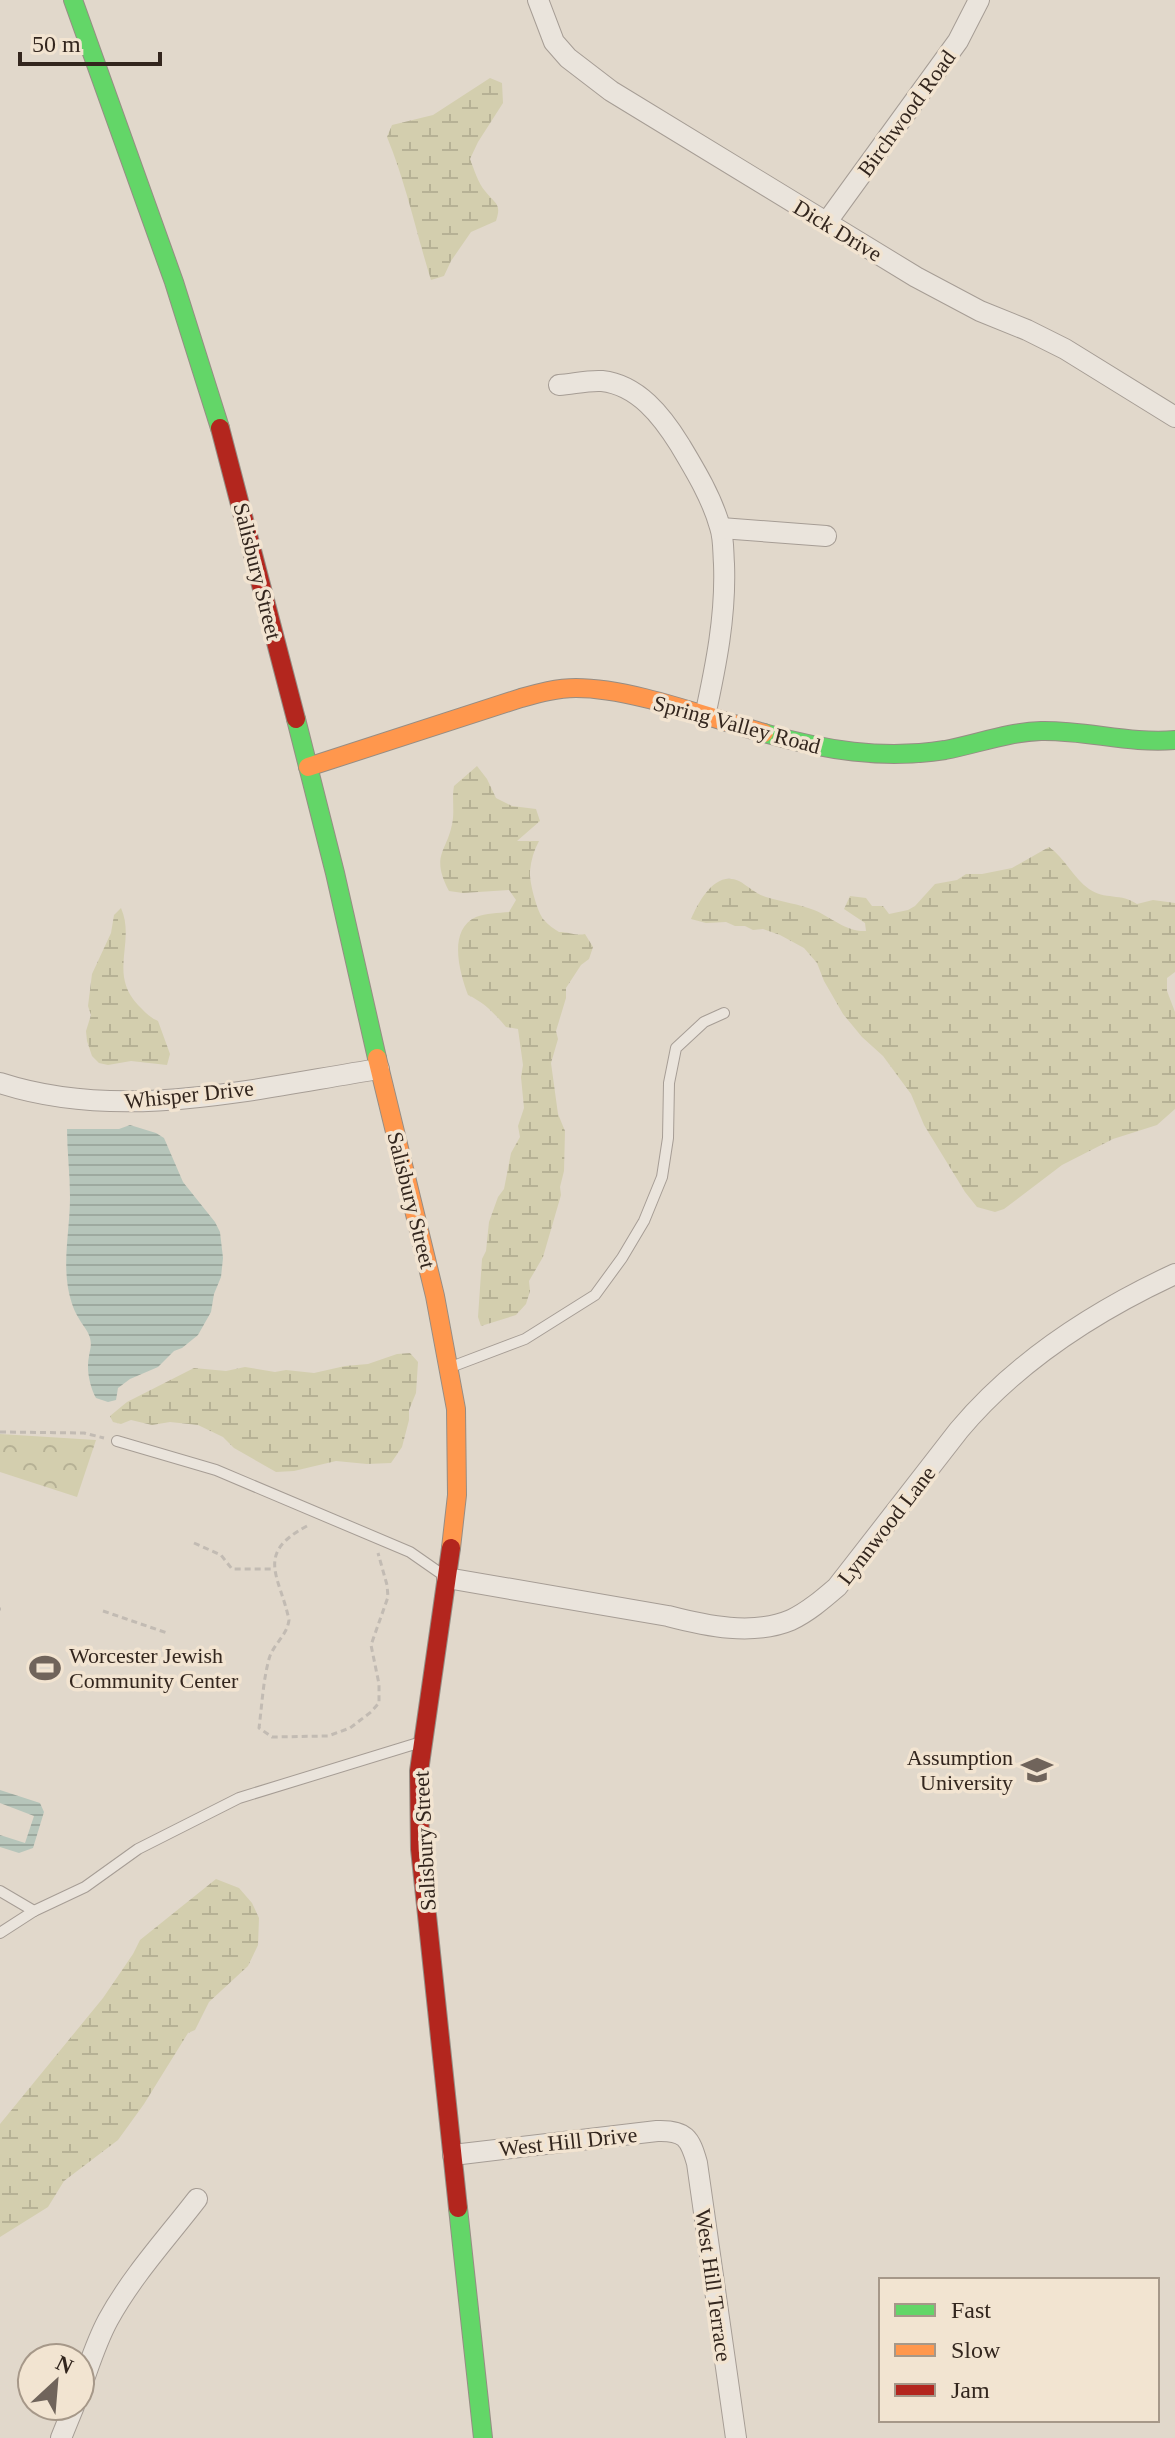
<svg xmlns="http://www.w3.org/2000/svg" width="1175" height="2438" font-family="Georgia,serif">
<style>
.forest{fill:url(#forest-crowns)}
.wetland{fill:url(#wetland-marsh)}
.water{fill:url(#water-rules)}
.lines{fill:none;stroke-linecap:round;stroke-linejoin:round}
.lane-casing{stroke:#a69d95;stroke-width:12}
.street-casing{stroke:#a69d95;stroke-width:22}
.fast-casing{stroke:#968d84;stroke-width:20}
.slow-casing{stroke:#968d84;stroke-width:20}
.jam-casing{stroke:#968d84;stroke-width:20}
.path{stroke:#c2bbb3;stroke-width:3;stroke-dasharray:6 4;stroke-linecap:butt}
.lane{stroke:#eae4dc;stroke-width:10}
.street{stroke:#eae4dc;stroke-width:20}
.fast{stroke:#63d668;stroke-width:18}
.slow{stroke:#ff974d;stroke-width:18}
.jam{stroke:#b3261e;stroke-width:18}
.labels{text-anchor:middle;stroke-width:7;stroke-linejoin:round;paint-order:stroke}
.street-label{font-size:22px;fill:#33261e;stroke:#f2e4d1}
.poi-label{font-size:22px;fill:#33261e;stroke:#f2e4d1;text-anchor:start}
</style>
<defs>
<pattern id="forest-crowns" width="20" height="18" patternUnits="userSpaceOnUse" patternTransform="scale(2)"><rect width="20" height="18" fill="#d3ceae"/><path d="M2 6a3 3 0 1 1 6 0M12 15a3 3 0 1 1 6 0" fill="none" stroke="#b6b195"/></pattern>
<pattern id="wetland-marsh" width="20" height="14" patternUnits="userSpaceOnUse" patternTransform="scale(2)"><rect width="20" height="14" fill="#d3ceae"/><path d="M1 5h8M5 5V1M11 12h8M15 12V8" fill="none" stroke="#b6b195"/></pattern>
<pattern id="water-rules" width="6" height="5" patternUnits="userSpaceOnUse" patternTransform="scale(2)"><rect width="6" height="5" fill="#b6c5ba"/><path d="M0 2.5h6" fill="none" stroke="#9da99f"/></pattern>
</defs>
<rect width="100%" height="100%" fill="#e1d8cb"/>
<!-- forest -->
<path class="forest" d="M0,1434l96,6 -19,57 -77,-25z"/>
<!-- wetland -->
<g class="wetland">
<path d="M490,78l12,5 1,20 -25,39 -8,17c4,10 8,24 15,32 10,13 17,12 11,30l-25,11 -20,29 -7,15 -13,4c-15,-48 -25,-97 -44,-143l5,-12 41,-10z"/>
<path d="M477,766l10,13 9,19 16,8 24,3 4,12 -23,20h22c-5,9 -8,19 -9,30 -1,10 7,41 14,49 4,5 10,9 15,12 10,0 17,4 26,2l8,13 -4,12 -8,6 -15,23v10l-10,33 2,8 -7,24 7,51 7,17 -1,40 -4,16 1,8 -18,62 -14,24 1,10 -4,13 -10,11 -35,11 -3,-9 4,-58 4,-8 3,-29 9,-25 6,-8 7,-36 9,-16 -2,-11 6,-18 -3,-31 2,-12 -5,-36 -12,-2c-11,-13 -21,-24 -38,-32 -8,-21 -21,-65 8,-78 10,-4 22,-4 33,-5l7,-12 -7,-10 -46,3 -14,-2c-20,-38 0,-39 4,-73 1,-11 -1,-21 1,-32z"/>
<path d="M1049,847c16,11 24,31 40,42 15,11 33,4 48,15l16,-4 22,3v69l-8,6v13l8,21v97l-18,16 -44,14 -51,26 -58,44 -9,3 -18,-5 -12,-15 -41,-67 -13,-31 -28,-38 -21,-19 -19,-23 -19,-33 -7,-18 -13,-15 -24,-13 -17,-6 -10,1 -8,-4h-10l-9,-4 -20,1 -15,-4c8,-18 24,-49 48,-38 9,5 17,13 27,16 16,5 33,7 48,13 17,7 32,22 52,21l-1,-8 -21,-14 6,-13 16,2 6,8h11l6,8 19,-4 7,-4 20,-22 22,-4 9,-6h16l30,-6z"/>
<path d="M121,908c15,34 -13,65 17,97 7,7 11,12 20,16l12,33 -3,11 -36,-4 -23,4 -9,-2 -7,-7 -5,-15 -1,-10 5,-16 -3,-9 4,-32 19,-41 3,-18z"/>
<path d="M410,1353l8,9 -2,31 -7,17v10l-7,27 -11,16 -24,1 -31,-3 -42,10 -18,1 -42,-24 -11,-11 -25,-12 -28,-3 -18,3 -21,-5 -10,4 -8,-2 -3,-6 17,-14 67,-34 32,3 19,-4 30,5 11,-2 28,3 31,-7 23,-2 29,-10z"/>
<path d="M216,1879l23,9 13,15 7,15 -1,27 -10,21 -39,36 -14,28 -7,3 -44,71 -26,36 -54,41 -16,26 -48,30v-113l103,-126 30,-44 7,-14z"/>
</g>
<!-- water -->
<g class="water">
<path d="M130,1125l26,8 8,5 19,44 32,40 5,10 3,26 -2,19 -7,17 -3,18 -13,23 -16,13 -8,3 -16,16 -28,12 -12,9 -2,12 -8,2 -12,-4c-6,-11 -10,-28 -7,-42 1,-7 3,-10 1,-18 -2,-8 -8,-13 -12,-21 -5,-8 -8,-19 -10,-29 -5,-31 2,-60 2,-91 0,-23 -3,-46 -3,-68h52z"/>
<path d="M0,1790l40,13 4,9 -11,36 -14,5 -19,-6v-12l25,8 9,-27 -34,-13z"/>
</g>
<g class="lines">
<defs>
<g id="lane">
<path d="M451,1367l74,-28 70,-44 27,-37 22,-37 18,-44 6,-39 1,-55 7,-35 28,-26 20,-9"/>
<path d="M117,1441l99,29 194,82 33,23"/>
<path d="M0,1891l34,20 -34,22"/>
<path d="M34,1911l51,-24 53,-38 101,-51 179,-55"/>
</g>
<g id="street">
<path d="M538,0l16,42 14,16 43,33 305,186 64,34 47,19 38,19 110,68"/>
<path d="M826,223l132,-182 21,-41"/>
<path d="M559,385c14,-1 29,-5 43,-4 36,4 60,35 78,64 15,25 32,53 40,82 4,12 3,25 4,37 2,52 -8,101 -19,152"/>
<path d="M721,528l105,8"/>
<path d="M0,1083c123,40 256,5 379,-14"/>
<path d="M447,1578l221,38c38,10 85,20 123,4 17,-8 32,-21 46,-33l122,-157c58,-69 134,-118 216,-156"/>
<path d="M453,2155l204,-24c28,-1 33,7 40,32l39,275"/>
<path d="M80,2390c9,-24 16,-48 28,-70 24,-44 59,-82 89,-121"/>
<path d="M61,2438l13,-32"/>
</g>
<g id="fast">
<path d="M73,0l101,282 46,146"/>
<path d="M296,719l39,154 42,185"/>
<path d="M764,733c60,17 118,27 181,17 32,-6 63,-18 96,-19 45,-1 89,13 134,9"/>
<path d="M458,2208l25,230"/>
</g>
<g id="slow">
<path d="M308,767l213,-69c18,-5 36,-10 55,-10 56,0 133,30 188,45"/>
<path d="M377,1058l58,238 21,113 1,86 -6,53"/>
</g>
<g id="jam">
<path d="M220,428l76,291"/>
<path d="M451,1548l-32,223 1,78 38,359"/>
</g>
</defs>
<!-- lane casing -->
<use href="#lane" class="lane-casing"/>
<!-- street casing -->
<use href="#street" class="street-casing"/>
<!-- fast casing -->
<use href="#fast" class="fast-casing"/>
<!-- slow casing -->
<use href="#slow" class="slow-casing"/>
<!-- jam casing -->
<use href="#jam" class="jam-casing"/>
<!-- path -->
<g class="path">
<path d="M0,1432l84,1 20,5"/>
<path d="M307,1526c-53,28 -27,50 -18,94 -2,16 -16,24 -20,39 -6,22 -7,46 -10,69l13,9 56,-1 22,-8 21,-16 8,-9v-19l-8,-39 17,-48 -1,-12 -9,-32"/>
<path d="M194,1543l27,12 11,14h40"/>
<path d="M0,1609h1"/>
<path d="M103,1611l64,22"/>
</g>
<!-- lane -->
<use href="#lane" class="lane"/>
<!-- street -->
<use href="#street" class="street"/>
<!-- fast -->
<use href="#fast" class="fast"/>
<!-- slow -->
<use href="#slow" class="slow"/>
<!-- jam -->
<use href="#jam" class="jam"/>
</g>
<!-- icons -->
<defs>
<symbol id="stadium-bare" viewBox="-9 -9 18 18"><path d="M0-5a6.5 5 0 1 0 0 10a6.5 5 0 1 0 0-10ZM-3.5-1.8h7v3.6h-7Z" fill="#70645b" stroke="#f2e4d1" stroke-width="2.5" paint-order="stroke"/></symbol>
<symbol id="university-bare" viewBox="-9 -9 18 18"><path d="M0-5L7-2L0 1L-7-2ZM-4 1L0 2.5L4 1V4Q0 6-4 4Z" fill="#70645b" stroke="#f2e4d1" stroke-width="2.5" paint-order="stroke"/></symbol>
</defs>
<g fill-rule="evenodd">
<use href="#stadium-bare" x="23" y="1646" width="44" height="44"/>
<use href="#university-bare" x="1015" y="1748" width="44" height="44"/>
</g>
<g class="labels">
<!-- street labels -->
<g class="street-label">
<text transform="translate(906 113) rotate(-54)" y="8">Birchwood Road</text>
<text transform="translate(838 230) rotate(31)" y="8">Dick Drive</text>
<text transform="translate(258 571) rotate(76)" y="8">Salisbury Street</text>
<text transform="translate(737 724) rotate(15)" y="8">Spring Valley Road</text>
<text transform="translate(189 1094) rotate(-6)" y="8">Whisper Drive</text>
<text transform="translate(412 1200) rotate(76)" y="8">Salisbury Street</text>
<text transform="translate(886 1525) rotate(-52)" y="8">Lynnwood Lane</text>
<text transform="translate(424 1841) rotate(-93)" y="8">Salisbury Street</text>
<text transform="translate(568 2141) rotate(-6)" y="8">West Hill Drive</text>
<text transform="translate(714 2285) rotate(82)" y="8">West Hill Terrace</text>
</g>
<!-- poi labels -->
<g class="poi-label">
<text x="69" y="1663">Worcester Jewish<tspan x="69" dy="25">Community Center</tspan></text>
<text x="1013" y="1765" text-anchor="end">Assumption<tspan x="1013" dy="25">University</tspan></text>
</g>
</g>
<!-- legend -->
<rect x="879" y="2278" width="280" height="144" fill="#f2e4d1" stroke="#a69889" stroke-width="2"/>
<rect x="895" y="2304" width="40" height="12" fill="#63d668" stroke="#a69889" stroke-width="2"/>
<text x="951" y="2318" font-size="24" fill="#33261e">Fast</text>
<rect x="895" y="2344" width="40" height="12" fill="#ff974d" stroke="#a69889" stroke-width="2"/>
<text x="951" y="2358" font-size="24" fill="#33261e">Slow</text>
<rect x="895" y="2384" width="40" height="12" fill="#b3261e" stroke="#a69889" stroke-width="2"/>
<text x="951" y="2398" font-size="24" fill="#33261e">Jam</text>
<!-- north arrow -->
<g transform="translate(56 2382) rotate(26)"><circle r="38" fill="#f2e4d1" stroke="#a69889" stroke-width="2"/>
<path d="M0-6L14 30L0 20L-14 30Z" fill="#70645b"/>
<text y="-12" font-size="22" font-weight="bold" text-anchor="middle" fill="#33261e">N</text>
</g>
<!-- scale -->
<path d="M20 52v12h140v-12" fill="none" stroke="#33261e" stroke-width="4"/>
<text x="32" y="52" font-size="24" fill="#33261e" stroke="#f2e4d1" stroke-width="6" paint-order="stroke">50 m</text>
</svg>
